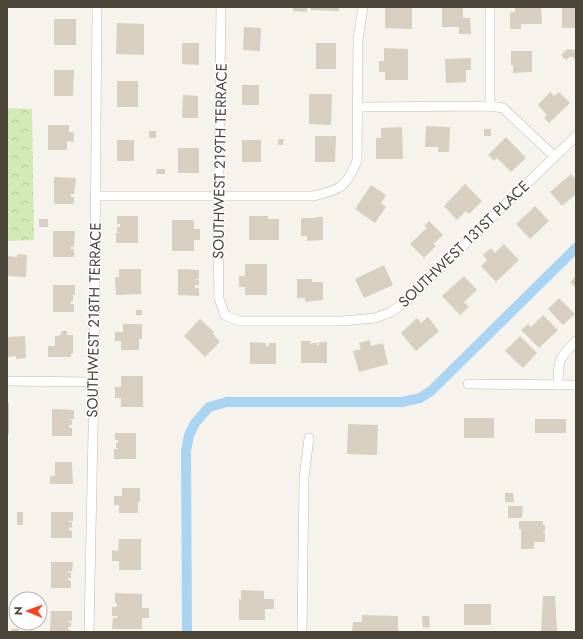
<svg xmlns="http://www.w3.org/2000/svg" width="583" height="639" font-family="Jost,sans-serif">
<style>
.park{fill:url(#park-crowns)}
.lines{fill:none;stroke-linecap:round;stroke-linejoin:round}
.canal{stroke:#a9d4f2;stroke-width:10}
.building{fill:#d8cfc1}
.street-casing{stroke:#c2bbae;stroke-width:10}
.street{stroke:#fff;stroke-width:9}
.labels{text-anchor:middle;stroke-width:3;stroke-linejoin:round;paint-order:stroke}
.street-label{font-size:15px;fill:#4b4439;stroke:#fff}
</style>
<defs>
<pattern id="park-crowns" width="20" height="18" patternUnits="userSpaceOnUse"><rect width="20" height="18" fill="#d2eab5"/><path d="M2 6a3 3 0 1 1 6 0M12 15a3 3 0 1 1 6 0" fill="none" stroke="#b6ca9c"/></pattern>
</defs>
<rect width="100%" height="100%" fill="#f6f3ec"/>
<!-- park -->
<path class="park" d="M7,108l25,1 2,131 -27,1z"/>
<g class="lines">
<!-- canal -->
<path class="canal" d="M187,632l-1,-181 3,-16 6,-12 14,-16 18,-5h175l18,-4 11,-7 145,-143"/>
</g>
<!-- building -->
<g class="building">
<path d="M293,7h14v5l-14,-1z"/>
<path d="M311,7h28v4l-28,-1z"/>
<path d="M385,7h27v22l-27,-1z"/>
<path d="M442,7h21v11h7l1,16h-12v-7h-17z"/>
<path d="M515,7h26l1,17h-21v5h-11v-17h5z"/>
<rect x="562" y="7" width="14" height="21"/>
<rect x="54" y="19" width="22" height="26"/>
<path d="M117,23l27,1v31l-28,-1z"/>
<path d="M244,27l17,1 -1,23 -17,-1z"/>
<path d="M182,43h17v22l-17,-1z"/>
<rect x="316" y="43" width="20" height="26"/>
<path d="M384,48l24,1v31h-23v-8h-6v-11h5z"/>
<path d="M567,49l9,1v11l-3,-4h-4l-3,3 -5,-5z"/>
<path d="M511,51h21v21l-19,1v-8h-2z"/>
<path d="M471,58v12h-5v12l-20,1 -1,-24z"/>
<path d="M54,70h20l-1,26h-19z"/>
<rect x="117" y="81" width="21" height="26"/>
<rect x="242" y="85" width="17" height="20"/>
<path d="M550,92l4,4 5,-4 11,11 -21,20 -5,-5 3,-3 -9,-10z"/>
<path d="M309,94h23l-1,31 -22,-1z"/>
<path d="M183,95l15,1v22h-16z"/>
<path d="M48,125h21v7h5v10l-7,-1v9h-19z"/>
<path d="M426,126l24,1 -1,25h-11v-5h-13z"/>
<path d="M402,127l1,32h-27v-21h5v-10z"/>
<rect x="484" y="129" width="7" height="7"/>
<rect x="149" y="131" width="7" height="7"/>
<path d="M315,136h21l-1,26h-20z"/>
<path d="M506,137l20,21 -15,14 -14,-14 -3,3 -6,-6z"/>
<path d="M278,139h6l-1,6h-5z"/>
<rect x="117" y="140" width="17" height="21"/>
<rect x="242" y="140" width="19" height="22"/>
<rect x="178" y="148" width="21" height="25"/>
<path d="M157,169h8v5h-9z"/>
<path d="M571,174l5,6v14l-14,12 -12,-14z"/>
<path d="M54,177l22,1 -2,16h-3v3h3v7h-20z"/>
<path d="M465,184l17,17 -13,13 -3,-3 -9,9 -13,-14z"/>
<path d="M371,185l15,10 -5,8 5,4 -11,16 -20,-14z"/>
<path d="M535,206l14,15 -19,18 -14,-15z"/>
<path d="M117,216h21v27h-22v-10h4l-3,-1v-5h3v-3h-3z"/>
<path d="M249,216h19v3h11v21h-30z"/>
<path d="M315,217h8v23l-16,1v-5h-6v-18h15z"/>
<rect x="39" y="219" width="9" height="8"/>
<path d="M172,220h22v9h6v11h-6v11h-22z"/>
<path d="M429,221l14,14 -10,9 3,2 -12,12 -14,-14 17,-16 -3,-2z"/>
<path d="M53,231h22l-1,16h-3v2h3v8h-21z"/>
<path d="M504,244l15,16 -23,22 -15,-16 6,-6 -4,-5 8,-7 4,5z"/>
<path d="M18,254l9,1 -1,22 -19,-1v-20l10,1z"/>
<path d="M245,264h22v31h-22v-8h-6v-11h6z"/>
<path d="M384,265l9,20 -29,13 -9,-19z"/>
<path d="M119,269h22v25l-25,1 -1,-18h4z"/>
<path d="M178,269l21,1v9h-3v1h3v5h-4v3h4v8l-21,-1z"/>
<path d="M464,276l13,14 -13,12 5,5 -9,8 -18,-19z"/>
<path d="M576,276v12l-6,-6z"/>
<path d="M297,279h15v3h11v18l-18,2v-4h-8z"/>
<path d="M53,285h22v10h-4l2,1v5h-2v3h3v8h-21z"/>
<path d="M559,298l16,16 -12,11 -15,-16z"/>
<rect x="136" y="310" width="6" height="5"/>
<path d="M543,315l15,15 -19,18 -18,-18 7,-6 3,3z"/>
<path d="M428,317l11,14 -23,20 -15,-18 16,-15 4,5z"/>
<path d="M200,319l14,13 -1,2 7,8 -15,15 -21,-21z"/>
<path d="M123,324h19v15h-3v11h-18v-9h-6v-9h8z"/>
<path d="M61,331h6v4h6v18l-2,1v3h-23v-11h7v-10l6,-1z"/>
<path d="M25,336l1,22 -10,1v-3l-9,1v-20z"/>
<path d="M520,336l17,17 -14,15 -18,-17z"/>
<path d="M370,340l1,6 12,-3 5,21 -29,8 -6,-21 8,-2 -2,-6z"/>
<path d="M301,341h9v4l1,-2h6v2h2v-3h8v21h-26z"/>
<path d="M250,342l16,1v3h3v-3h7v21h-26z"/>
<path d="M121,376h22v31h-22v-9h-6v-11h6z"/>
<rect x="7" y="403" width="2" height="31"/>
<path d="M52,409l22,1v9h-5v1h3v5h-3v3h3v8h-20z"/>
<rect x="464" y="418" width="30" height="20"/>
<rect x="535" y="419" width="31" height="14"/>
<path d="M348,424l30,1 -1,30 -30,-1z"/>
<path d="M115,433h21v26h-22v-10h4v-1h-2v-5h2v-3h-3z"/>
<path d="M55,462h17l1,22h-23v-8h5z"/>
<path d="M122,488h18v14h-2v11h-19v-8h-5v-9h8z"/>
<path d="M505,493h8l1,9h-9z"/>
<path d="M508,506h15l-1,12h-14z"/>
<rect x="17" y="512" width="6" height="13"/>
<path d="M51,512h22v9h-4v1h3v6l-3,-1v3l3,1v7h-21z"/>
<path d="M519,521h24v4h2v7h-2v1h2v9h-11v7h-13v-20h-2z"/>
<path d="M119,539h22v31h-22v-9h-7v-11l6,1z"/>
<path d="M51,562h22l-1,9h-4v2l3,-1v6h-3v2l3,1v7h-20z"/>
<path d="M241,590l23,1v8h10v10h-9v11h-26v-21l2,1z"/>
<path d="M115,593l27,1v14h7v10h-7v11h-30l1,-11h4v-2h-5v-9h5v-3l-2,-2z"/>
<path d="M543,596h12l2,36h-16z"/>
<rect x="464" y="604" width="27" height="21"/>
<path d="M51,611h21v10h-4v1h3v5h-3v3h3v2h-21z"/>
<path d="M362,615l36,1v16h-46l1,-10h9z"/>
<path d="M422,616h7l1,11 -7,1z"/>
<rect x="11" y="629" width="8" height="3"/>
</g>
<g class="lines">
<defs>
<g id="street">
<path d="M221,7l-3,223 1,69 6,16 14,6h103l33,-3 16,-6 14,-10 171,-166"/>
<path d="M490,106v-99"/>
<path d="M358,107l132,-1 13,2 52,49"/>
<path d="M95,196h218c28,-6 33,-9 44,-35l1,-122 5,-32"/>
<path d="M7,381l87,1"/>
<path d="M468,384l108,1"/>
<path d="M558,385c0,-25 1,-27 18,-44"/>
<path d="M89,632l5,-250 3,-375"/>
<path d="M302,632l2,-155 5,-39"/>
</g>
</defs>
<!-- street casing -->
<use href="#street" class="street-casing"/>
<!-- street -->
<use href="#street" class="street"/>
</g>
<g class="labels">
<!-- street labels -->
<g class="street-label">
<text transform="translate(220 161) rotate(-89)" y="5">SOUTHWEST 219TH TERRACE</text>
<text transform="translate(464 244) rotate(-44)" y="5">SOUTHWEST 131ST PLACE</text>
<text transform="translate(94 320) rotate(-89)" y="5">SOUTHWEST 218TH TERRACE</text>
</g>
</g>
<!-- border -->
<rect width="583" height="639" fill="none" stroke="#4b4439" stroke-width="16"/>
<!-- north arrow -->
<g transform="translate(28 611) rotate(271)"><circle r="19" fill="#ffffff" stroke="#b7b4b0"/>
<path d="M0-3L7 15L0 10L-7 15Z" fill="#fc3f1d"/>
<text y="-6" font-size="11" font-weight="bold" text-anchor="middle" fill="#4b4439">N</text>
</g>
</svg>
